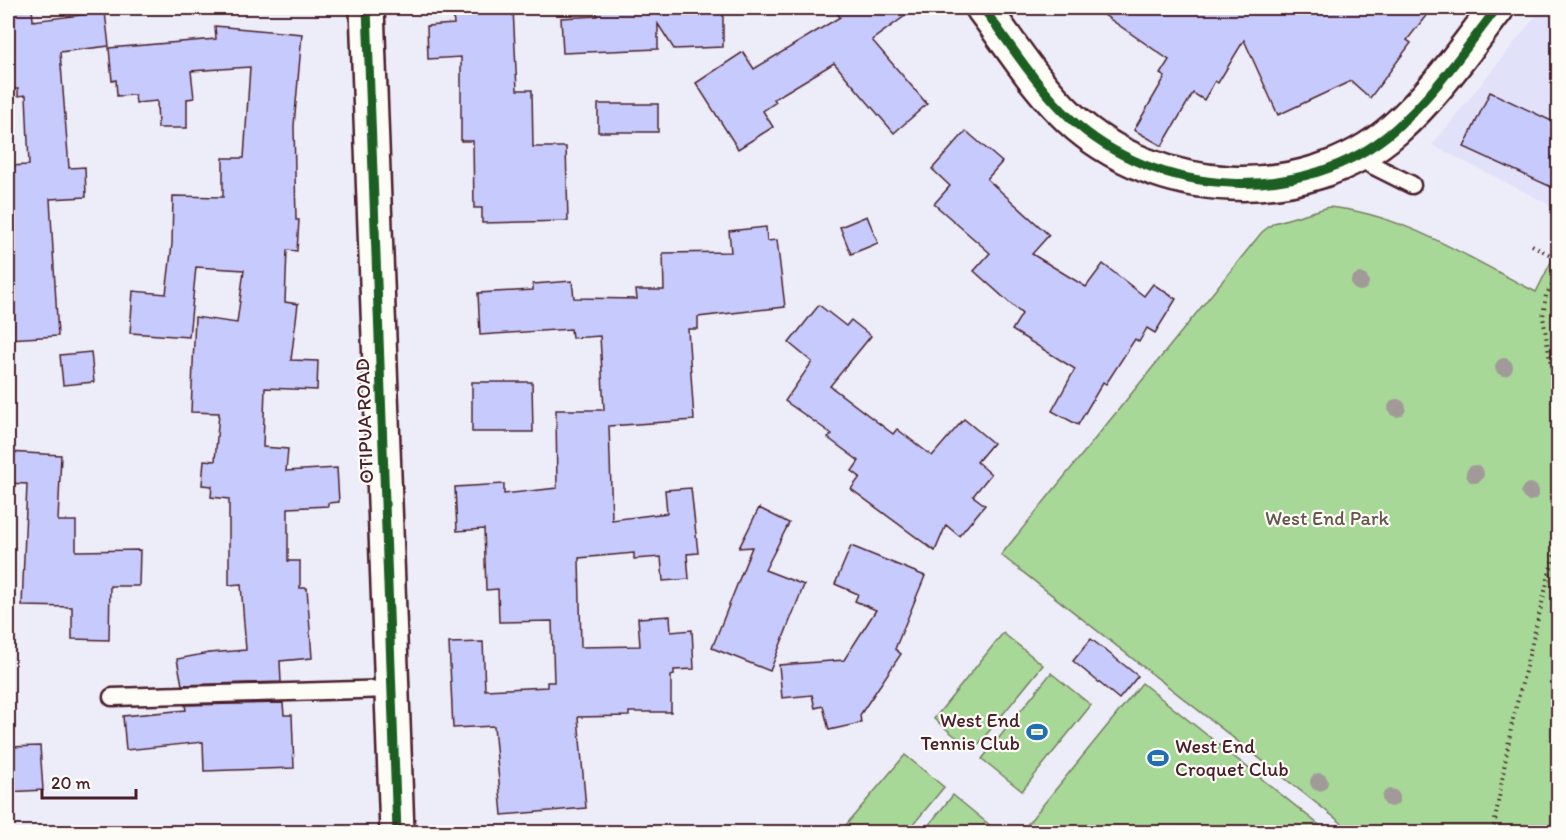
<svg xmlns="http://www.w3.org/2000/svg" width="1566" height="840" font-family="Itim,sans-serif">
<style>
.built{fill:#e1e2f9}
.green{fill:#a7d898;stroke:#787c62;stroke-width:1.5}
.building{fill:#c6cafc;stroke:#4a1f2b;stroke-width:1.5}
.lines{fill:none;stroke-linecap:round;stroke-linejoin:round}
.lane-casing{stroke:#4a1f2b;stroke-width:21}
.street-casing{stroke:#4a1f2b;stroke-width:38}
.secondary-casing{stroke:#4a1f2b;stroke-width:38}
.path{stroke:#4a1f2b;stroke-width:4;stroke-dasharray:1.5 4.5;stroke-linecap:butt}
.lane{stroke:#fdfcf7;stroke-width:16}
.street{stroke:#fdfcf7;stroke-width:33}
.secondary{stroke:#fdfcf7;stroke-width:33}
.cycleway-casing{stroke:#fdfcf7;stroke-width:13}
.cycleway{stroke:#1b5e20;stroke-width:9}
.tree{fill:#a29a99}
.labels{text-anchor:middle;stroke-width:4.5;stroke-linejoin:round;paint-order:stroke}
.street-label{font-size:20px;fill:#4a1f2b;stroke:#fdfcf7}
.park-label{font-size:20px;fill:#66564c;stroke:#fdfcf7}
.poi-label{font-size:20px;fill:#4a1f2b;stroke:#fdfcf7;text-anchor:end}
</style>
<rect width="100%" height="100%" fill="#ecedf8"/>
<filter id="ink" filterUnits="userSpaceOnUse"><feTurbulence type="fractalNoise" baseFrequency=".0167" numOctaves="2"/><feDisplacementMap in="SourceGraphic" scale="12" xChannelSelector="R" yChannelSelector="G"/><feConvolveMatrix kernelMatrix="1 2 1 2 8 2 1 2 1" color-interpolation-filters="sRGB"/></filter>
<g filter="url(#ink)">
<!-- built -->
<path class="built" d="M1542,8h16v201l-126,-64z"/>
<!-- green -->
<g class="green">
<path d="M1329,207c75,7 141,52 207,85l22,-44v584h-205l-352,-277 261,-323 12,-9z"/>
<path d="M1003,633l40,32 -70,86 -39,-32z"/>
<path d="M1051,673l40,32 -69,86 -40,-32z"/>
<path d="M1142,683l186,149h-307z"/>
<path d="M905,755l39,32 -37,45h-67z"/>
<path d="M953,795l39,32 -5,5h-64z"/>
</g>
<!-- building -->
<g class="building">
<path d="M8,8h24l1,13 72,-9 4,34 -49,6 9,116 16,-1 1,30 -36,2 8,137 -50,3v-173l21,-1 -3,-70 -8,1v-7h-10z"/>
<path d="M478,8h35l4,82h15l1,57h33l2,74 -86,2v-15h-8l-1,-67h-12v-84l-33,2 -1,-33 27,-2 -1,-8 25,-2z"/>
<path d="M596,8h127v39l-49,2 -16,-25v25l-95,4 -2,-35 36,-2z"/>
<path d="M833,8h83l-44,32 55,64 -33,29 -60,-70 -60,36 2,3 -13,9 10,16 -35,22 -42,-66 47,-31 11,17 86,-52z"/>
<path d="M1094,8h338l-25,32 4,3 -41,55 -19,-17 -73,34 -34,-75 -26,43 -3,-2 -11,19 -11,-7 -31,53 -28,-16 31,-53 -5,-3 9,-14z"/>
<path d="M215,26l87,8 -8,92 2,94h3l-2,31 -10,-1 -2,52 13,2 -7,56 27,1 -1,29 -52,-2 -2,59 25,2 -2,22 51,-3 2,34 -11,1v3l-40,2v53h12v27h7l5,70 -32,3 1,21 -99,3 -5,-26 32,-6 37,-3 -5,-66 -12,1v-86l-18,-2 1,-11 -10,-1 2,-25 11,1 4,-48 -28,-1 4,-95 42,6 7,-53 -48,-3 -7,70 -59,-4 3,-42 33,3 6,-50 1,-48 50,1v-39h21l6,-91 -59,4 3,27 -7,1v29h-29l-1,-27 -21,2 -1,-8 -18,1 -1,-16 -4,1 -3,-33 107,-9z"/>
<path d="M1490,92l68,32v66l-94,-43z"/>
<rect x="598" y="104" width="60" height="28"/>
<path d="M966,131l36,31 -15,17 62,56 -17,19 54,33 17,-23 41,32 9,-12 23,15 -21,34 -8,-5 -8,14 -4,-3 -29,45 -3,-2 -25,43 -26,-14 23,-42 -63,-39 10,-16 -48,-43 16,-18 -56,-49 16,-18 -18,-17z"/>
<path d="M867,216l11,27 -27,11 -11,-27z"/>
<path d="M766,227l1,14 10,-1 8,67 -87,10v12h-10l6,91 -85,6 3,94 55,-7 -2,-23 26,-2 7,65 -11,1 2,25 -26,2 -2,-24 -27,2v-6l-55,5 2,89 59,-1 -2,-28 32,-2 1,16 21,-2 2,39 -20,1v5l-3,1v36h-42v4l-51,1 8,91 -84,7 -8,-89 -41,2 -4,-85 34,-1 2,48 62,-3v-5h7l-2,-61 -53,1 -1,-33 -12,1 -2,-61 -27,2 -2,-44 49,-3v10l53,-6 -1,-78h48l-4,-74 -28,2 -1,-9 -91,6 -2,-42 55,-3v-6l39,-3 2,17 63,1 -1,-9h28l-1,-37 68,-1 -2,-21z"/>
<path d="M819,305l27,21 5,-6 20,16 -41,50 63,48 4,-5 35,27 32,-37 29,24 -16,19 14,12 -18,22 12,9 -26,31 -13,-11 -11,26 -84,-62 9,-12 -8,-6 7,-10 -31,-23 4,-4 -47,-33 27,-39 -23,-19z"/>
<path d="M91,352l3,30 -31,3 -3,-30z"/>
<path d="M472,382h60l1,50h-61z"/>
<path d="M8,452l53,3 -3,66h18v30l64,-1 -1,36h-29l-1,54 -37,-1v-32l-50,-1 5,-122 -19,-1z"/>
<path d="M759,508l30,15 -24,47 39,15 -34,86 -58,-23 40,-101 -13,1z"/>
<path d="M851,546l74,30 -30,73 6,5 -41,61 1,8 -32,7 -6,-24 -8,2 -3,-13 -30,3 -3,-33 65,-5 32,-50 -21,-9 3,-7 -23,-10z"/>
<path d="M1091,639l47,37 -19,23 -46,-38z"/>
<path d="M283,703l1,12h8l2,53 -90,3 -1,-29 -77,8 -3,-34 63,-6 -1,-5z"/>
<path d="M40,746l3,44 -35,2v-45z"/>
</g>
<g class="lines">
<defs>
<g id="lane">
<path d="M1354,156l58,29"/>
<path d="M112,697l280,-8"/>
</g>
<path id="street" d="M983,8c28,37 53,78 87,110 85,80 235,90 325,11 40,-35 70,-80 102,-121"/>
<path id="secondary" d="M367,8l30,824"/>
</defs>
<!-- lane casing -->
<use href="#lane" class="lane-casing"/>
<!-- street casing -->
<use href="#street" class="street-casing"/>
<!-- secondary casing -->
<use href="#secondary" class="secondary-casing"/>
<!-- path -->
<g class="path">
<path d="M1532,245l26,14"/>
<path d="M1558,275l-12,20 -3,22 15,92"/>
<path d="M1493,832l19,-109 46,-184"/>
</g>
<!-- lane -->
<use href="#lane" class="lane"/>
<!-- street -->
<use href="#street" class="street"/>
<!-- secondary -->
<use href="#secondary" class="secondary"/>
<defs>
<g id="cycleway">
<path d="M367,8l30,824"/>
<path d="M983,8c28,37 53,78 87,110 85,80 235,90 325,11 40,-35 70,-80 102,-121"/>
</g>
</defs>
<!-- cycleway casing -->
<use href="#cycleway" class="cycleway-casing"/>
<!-- cycleway -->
<use href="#cycleway" class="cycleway"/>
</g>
<!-- trees -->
<g class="tree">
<circle cx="1360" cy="282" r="9"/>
<circle cx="1504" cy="367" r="9"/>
<circle cx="1397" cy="408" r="9"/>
<circle cx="1475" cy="474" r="9"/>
<circle cx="1530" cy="492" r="9"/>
<circle cx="1319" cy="782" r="9"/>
<circle cx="1391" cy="798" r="9"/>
</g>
</g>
<!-- icons -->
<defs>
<symbol id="stadium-bare" viewBox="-9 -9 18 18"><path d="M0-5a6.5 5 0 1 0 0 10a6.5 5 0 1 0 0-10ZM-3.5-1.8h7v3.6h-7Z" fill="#1f6fb2" stroke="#fdfcf7" stroke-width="2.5" paint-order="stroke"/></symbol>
</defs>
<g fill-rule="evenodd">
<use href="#stadium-bare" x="1022" y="717" width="30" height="30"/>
<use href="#stadium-bare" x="1143" y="743" width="30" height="30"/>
</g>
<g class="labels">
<!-- street labels -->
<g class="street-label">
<text transform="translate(364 421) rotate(-92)" y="7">OTIPUA ROAD</text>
</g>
<!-- park labels -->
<g class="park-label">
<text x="1327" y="525">West End Park</text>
</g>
<!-- poi labels -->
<g class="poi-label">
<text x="1020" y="727">West End<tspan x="1020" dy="23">Tennis Club</tspan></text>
<text x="1175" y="753" text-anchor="start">West End<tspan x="1175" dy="23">Croquet Club</tspan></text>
</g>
</g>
<!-- margin -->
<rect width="1566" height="840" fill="none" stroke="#fdfcf7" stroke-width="30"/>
<rect x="15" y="15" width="1536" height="810" fill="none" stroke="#4a1f2b" stroke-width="2" filter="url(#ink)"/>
<!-- scale -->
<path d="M42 789v9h94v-9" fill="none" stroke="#4a1f2b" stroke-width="3"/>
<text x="51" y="789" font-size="18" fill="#4a1f2b" stroke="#fdfcf7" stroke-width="4.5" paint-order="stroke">20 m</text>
</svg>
